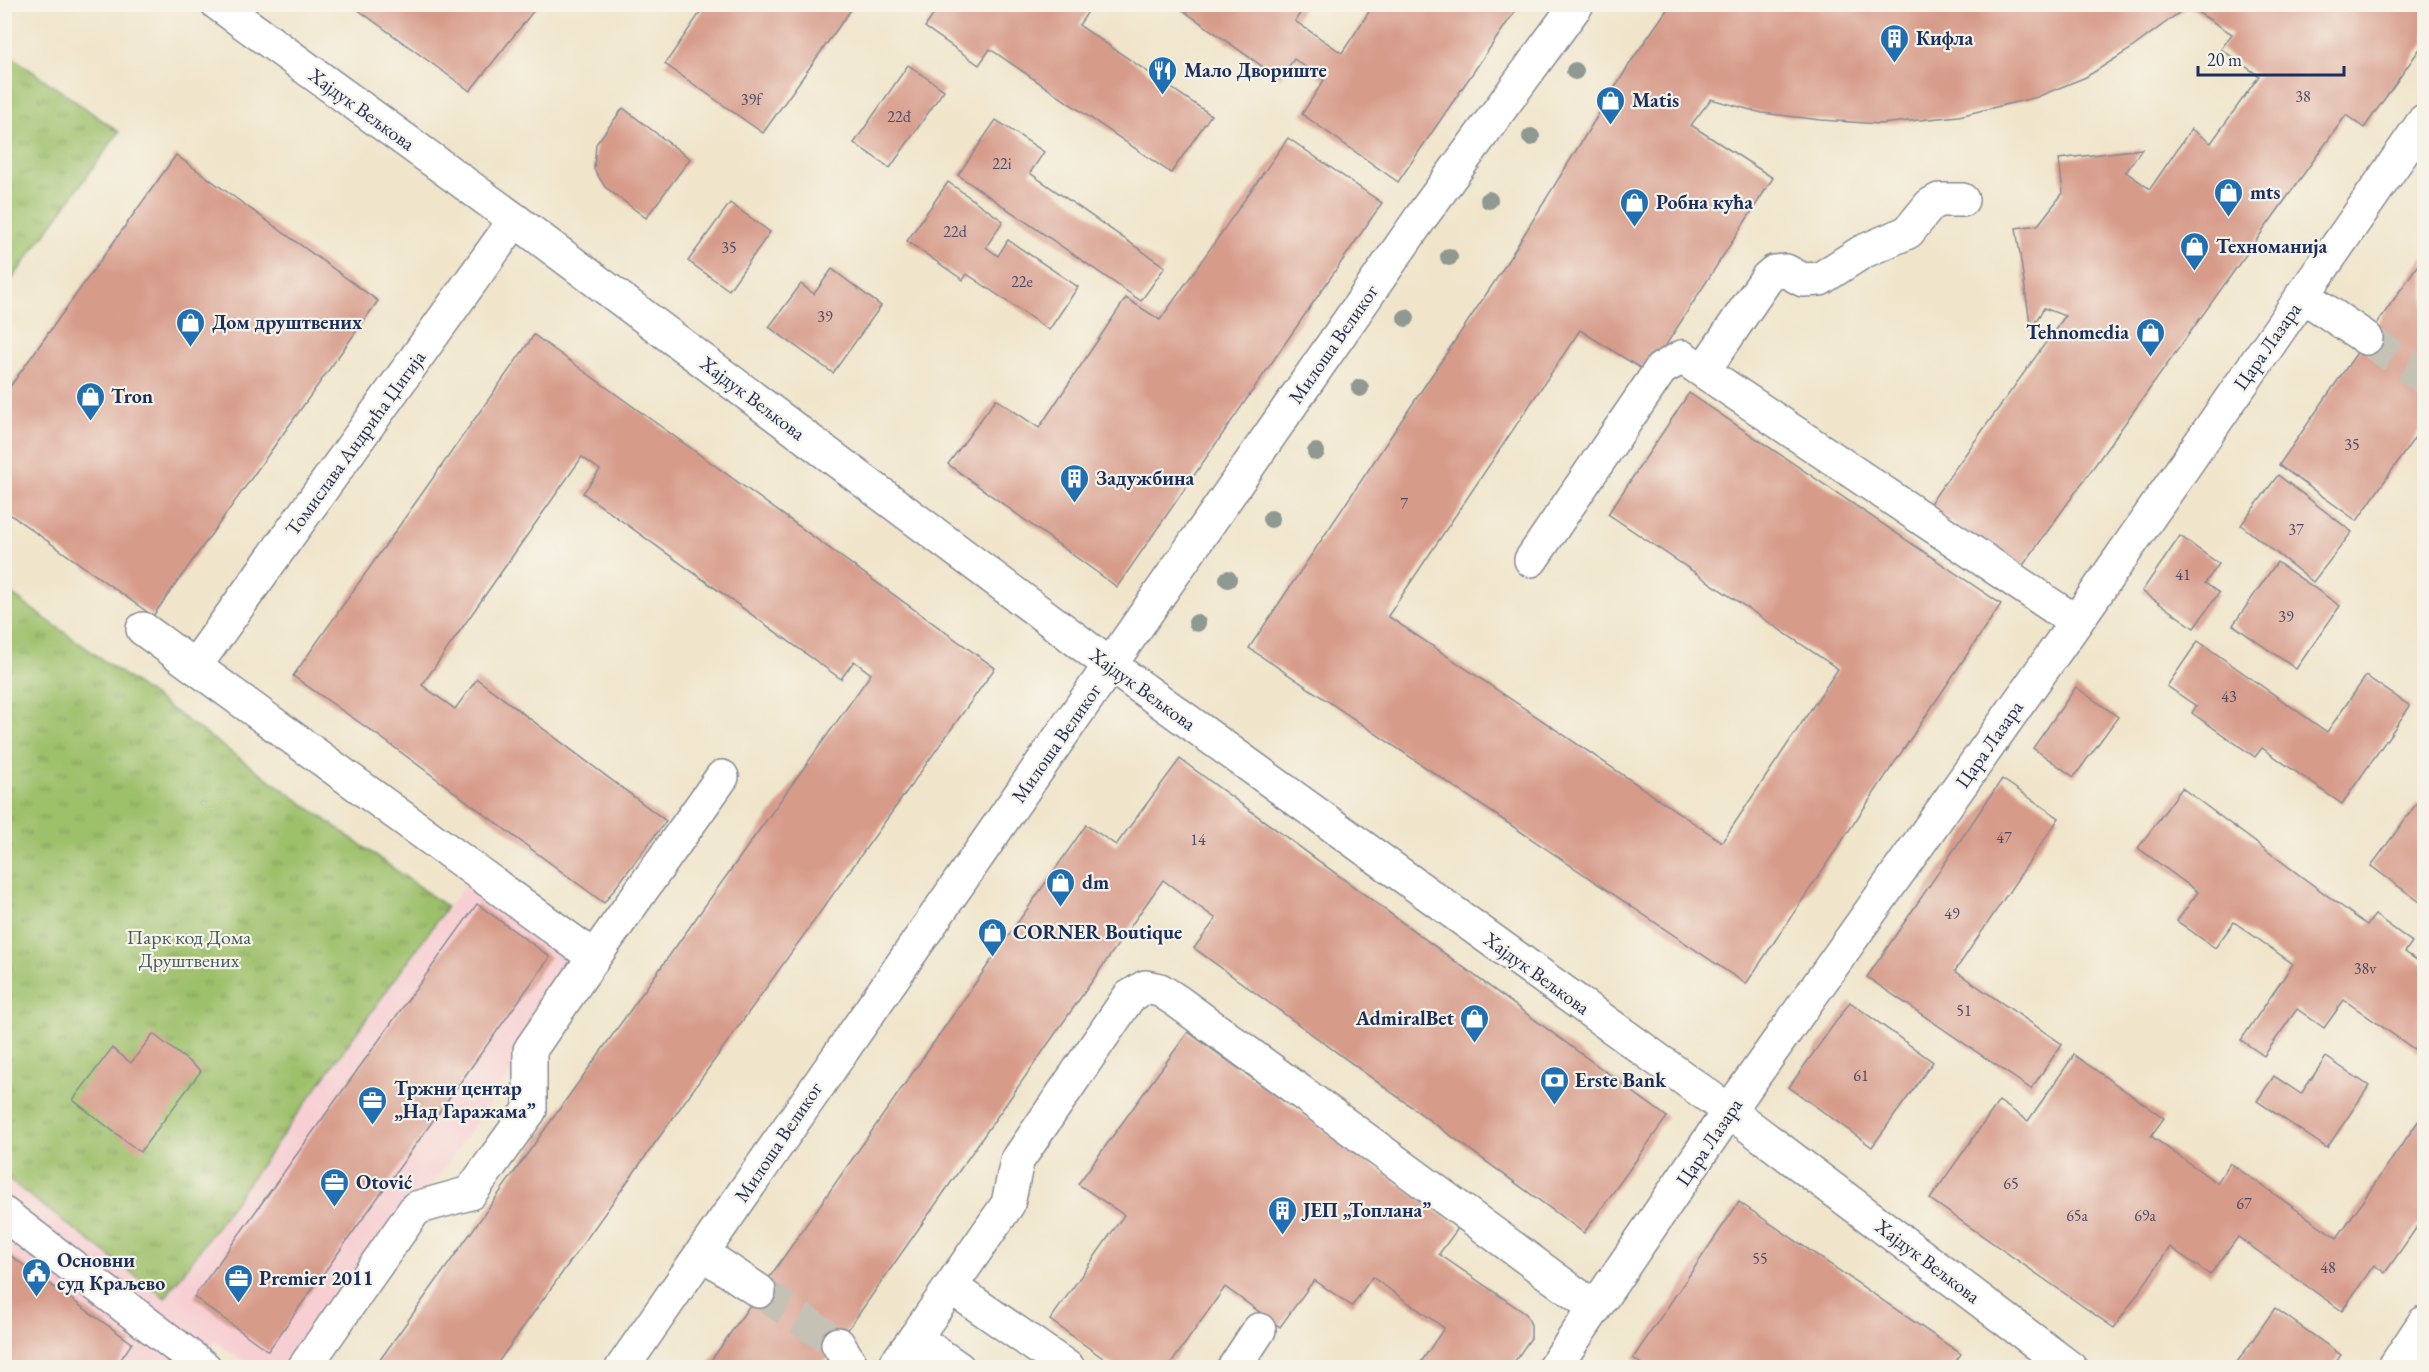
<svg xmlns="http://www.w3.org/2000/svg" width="2429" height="1372" font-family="'EB Garamond',serif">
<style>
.built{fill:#f7cfd3}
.grass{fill:url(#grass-tufts);stroke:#5c7864;stroke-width:1.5}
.building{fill:#d79b8a}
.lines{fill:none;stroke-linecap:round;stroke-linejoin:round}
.minor-tunnel{stroke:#c5c1b5;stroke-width:33;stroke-dasharray:33 16;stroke-linecap:butt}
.minor-casing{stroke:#868a94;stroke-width:36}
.minor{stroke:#fff;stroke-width:33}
.tree{fill:#909991}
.labels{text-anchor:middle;stroke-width:4.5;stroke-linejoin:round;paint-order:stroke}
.number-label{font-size:16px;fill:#4a4a69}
.poi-label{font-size:20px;font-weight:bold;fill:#1b2f5e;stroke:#f7f3e8;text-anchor:start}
.street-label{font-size:20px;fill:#1b2f5e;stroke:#f7f3e8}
.park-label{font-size:20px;fill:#425a62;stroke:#f7f3e8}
</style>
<defs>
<pattern id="grass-tufts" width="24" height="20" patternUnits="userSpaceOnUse" patternTransform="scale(1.5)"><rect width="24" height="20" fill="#9dc06a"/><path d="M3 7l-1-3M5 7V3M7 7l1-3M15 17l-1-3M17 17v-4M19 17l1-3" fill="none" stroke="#7f9c5a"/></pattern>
</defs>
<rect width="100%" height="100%" fill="#f7f3e8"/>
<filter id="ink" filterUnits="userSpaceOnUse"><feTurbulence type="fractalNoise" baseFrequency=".0167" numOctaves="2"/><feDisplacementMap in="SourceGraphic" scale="12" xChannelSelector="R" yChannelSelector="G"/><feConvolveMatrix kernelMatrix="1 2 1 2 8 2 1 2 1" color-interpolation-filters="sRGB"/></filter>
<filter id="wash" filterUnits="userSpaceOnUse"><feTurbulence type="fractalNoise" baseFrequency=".008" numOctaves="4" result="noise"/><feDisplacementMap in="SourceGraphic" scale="24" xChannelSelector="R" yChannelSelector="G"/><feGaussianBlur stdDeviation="1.35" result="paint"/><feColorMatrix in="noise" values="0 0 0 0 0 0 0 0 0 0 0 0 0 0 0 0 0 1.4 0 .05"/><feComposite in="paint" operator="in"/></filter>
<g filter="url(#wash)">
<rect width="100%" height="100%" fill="#f0e5cb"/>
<!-- built -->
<path class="built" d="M475,871l119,86 -291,410h-51l-37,-25 -17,25h-193l-1,-190 161,121z"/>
<!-- grass -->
<g class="grass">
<path d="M5,52l114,80 -114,157z"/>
<path d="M4,589l443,318 -282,391 -160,-121z"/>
</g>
<g id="blocks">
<!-- building -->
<g class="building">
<path d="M350,4h189l-69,87z"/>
<path d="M706,4h149l-92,129 -98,-69z"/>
<path d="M941,4h152l-14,21 132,90 -40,58 -181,-124 -11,16 -54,-38z"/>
<path d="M1174,4h132l-11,17 47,32 32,-49h146l-122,178 -96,-68 22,-34 -30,-21 -14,20z"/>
<path d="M1671,4h753v39l-60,85 -18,-13 -327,456 -91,-65 137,-190 -21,-8 -13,21 -15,-101 22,-3 25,-32 -4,-34 83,-10 -16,23 24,17 41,-60 20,14 48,-67 -38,-27 11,-15 -44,-28 -59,44 -43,27 -49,20 -78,19 -79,8 -59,-4 -59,-7 -51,-14 -20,26 82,53 -125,195 -68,-43 -192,286 334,226 116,-173 -230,-155 81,-121 312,211 -255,380 -497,-336 250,-373 133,-215z"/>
<path d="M908,65l36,25 -54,78 -36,-25z"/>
<path d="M623,108l67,51 -44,59 -41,-31 -11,-18 2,-25z"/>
<path d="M996,120l48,32 -14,21 135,94 -24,34 -183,-126z"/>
<path d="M1288,138l94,65 -265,384 -169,-123 48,-65 43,29 87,-130 34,22z"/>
<path d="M176,155l202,146 -225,315 -149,-106v-115z"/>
<path d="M948,182l55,39 -17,26 12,9 10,-16 70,47 -29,43 -82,-56 -4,6 -56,-39z"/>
<path d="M730,203l40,29 -41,58 -41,-29z"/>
<path d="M2424,256v168l-67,97 -78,-56z"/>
<path d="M832,269l49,37 -48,67 -64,-46 32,-43 13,10z"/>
<path d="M534,335l461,333 -501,700h-120l497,-694 -17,-13 -13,18 -258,-186 17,-23 -18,-13 -160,228 33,24 22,-30 189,142 -62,82 -221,-164 -90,-63z"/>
<path d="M2278,475l74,57 -39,50 -72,-57z"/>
<path d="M2180,536l39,28 -14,19 14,10 -25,35 -52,-37z"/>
<path d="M2277,562l63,44 -44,63 -63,-44z"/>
<path d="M2198,641l129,91 39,-56 44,30 -68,98 -80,-56 -7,9 -63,-44 4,-7 -29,-20z"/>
<path d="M2076,687l42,30 -44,60 -41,-29z"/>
<path d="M1180,759l487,358 -83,116 -390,-285 22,-29 -53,-39 -342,488h-115l380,-543 30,20z"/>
<path d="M2002,779l57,39 -104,153 107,73 -31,45 -164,-112z"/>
<path d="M2182,788l185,137 8,-10 37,27 -7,10 19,13v91l-80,-56 -20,28 -27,-19 -33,47 -23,-16 52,-76 -59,-42 -19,26 -38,-27 21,-29 -60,-44z"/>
<path d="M2417,803l7,5v97l-53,-39z"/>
<path d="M477,904l73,53 -282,394 -74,-54z"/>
<path d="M1850,1002l83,60 -61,85 -83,-60z"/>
<path d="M1188,1032l271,195 -20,27 87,60 5,11v13l-21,30h-93l27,-40 -72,-51 -20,29 -38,-26 -34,47 -55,-40 -57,81h-51l-67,-48 74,-105 -46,-31z"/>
<path d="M153,1034l48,37 -61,81 -67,-52 39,-52 19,15z"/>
<path d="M2074,1055l90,63 -13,18 66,47 13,-20 107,75 87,-125v104l-39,56 -11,-8 -32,46 -104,-74 -28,38 -40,-28 -56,81 -184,-129 69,-98 29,20z"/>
<path d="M2326,1057l43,29 -42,62 -70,-47 17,-25 27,18z"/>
<path d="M1739,1202l222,152 -10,14h-304l-14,-10z"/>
<path d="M4,1251l128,92 -17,25h-111z"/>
<path d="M2275,1308l66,47 -9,13h-99z"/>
</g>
</g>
</g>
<g filter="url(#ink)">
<use href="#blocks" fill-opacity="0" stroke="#868a94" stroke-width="1.5"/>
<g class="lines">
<!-- minor-tunnel -->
<g class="minor-tunnel">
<path d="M2366,338l58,40"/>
<path d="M759,1291l79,53"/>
</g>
<defs>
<g id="minor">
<path d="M218,4l297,216 595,445 619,446 341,257"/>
<path d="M2302,295l64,43"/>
<path d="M1704,370l63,-92 7,-6 12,-1 17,9 17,-1 42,-27 46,-20 22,-27 9,-5h23"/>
<path d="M1531,560l130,-191 21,-12 394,265"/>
<path d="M143,629l451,328 -64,93v60l-14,19 -46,64 -54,15 -112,160"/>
<path d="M195,666l320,-446"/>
<path d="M594,957l128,-180"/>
<path d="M4,1214l201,154"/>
<path d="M702,1253l57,38"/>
<path d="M951,1287l117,81"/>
<path d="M838,1344l15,24"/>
<path d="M622,1368l802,-1155 153,-209"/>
<path d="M893,1368l22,-30"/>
<path d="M958,1368l-43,-30 93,-134 9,-43 112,-164 16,-10 15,3 17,11 418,307"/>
<path d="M1234,1368l25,-38"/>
<path d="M1554,1368l175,-257 347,-489 348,-501"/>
<path d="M2394,1368l30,-45"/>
</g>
</defs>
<!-- minor casing -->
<use href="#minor" class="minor-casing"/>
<!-- minor -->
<use href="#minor" class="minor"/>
</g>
<!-- trees -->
<g class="tree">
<circle cx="1575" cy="71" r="9"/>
<circle cx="1531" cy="137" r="9"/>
<circle cx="1489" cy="200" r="9"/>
<circle cx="1449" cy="257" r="9"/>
<circle cx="1406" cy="318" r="9"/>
<circle cx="1360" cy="388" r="9"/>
<circle cx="1316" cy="452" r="9"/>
<circle cx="1271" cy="519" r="9"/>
<circle cx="1228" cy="579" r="9"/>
<circle cx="1197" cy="623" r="9"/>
</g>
</g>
<!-- icons -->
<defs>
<symbol id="building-pin" viewBox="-11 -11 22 30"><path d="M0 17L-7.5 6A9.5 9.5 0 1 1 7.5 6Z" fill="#1f6fb2" stroke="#f7f3e8"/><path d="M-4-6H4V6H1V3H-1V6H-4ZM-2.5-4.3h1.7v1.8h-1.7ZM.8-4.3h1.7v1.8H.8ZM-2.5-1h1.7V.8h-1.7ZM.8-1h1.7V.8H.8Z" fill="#fff"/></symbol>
<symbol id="restaurant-pin" viewBox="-11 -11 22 30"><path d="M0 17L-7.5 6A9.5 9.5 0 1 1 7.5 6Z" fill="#1f6fb2" stroke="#f7f3e8"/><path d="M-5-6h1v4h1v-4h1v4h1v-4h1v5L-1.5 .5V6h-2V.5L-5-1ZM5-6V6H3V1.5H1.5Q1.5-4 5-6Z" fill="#fff"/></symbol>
<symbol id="shop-pin" viewBox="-11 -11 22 30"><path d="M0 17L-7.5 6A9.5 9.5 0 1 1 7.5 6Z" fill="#1f6fb2" stroke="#f7f3e8"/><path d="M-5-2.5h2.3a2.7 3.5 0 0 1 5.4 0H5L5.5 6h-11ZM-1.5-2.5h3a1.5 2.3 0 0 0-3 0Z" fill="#fff"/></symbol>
<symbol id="bank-pin" viewBox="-11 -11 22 30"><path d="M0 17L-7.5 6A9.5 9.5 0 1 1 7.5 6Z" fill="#1f6fb2" stroke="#f7f3e8"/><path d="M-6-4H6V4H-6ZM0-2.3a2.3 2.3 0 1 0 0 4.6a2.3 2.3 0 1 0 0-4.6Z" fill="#fff"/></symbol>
<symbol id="office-pin" viewBox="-11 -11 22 30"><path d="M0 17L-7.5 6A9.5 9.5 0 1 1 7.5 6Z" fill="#1f6fb2" stroke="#f7f3e8"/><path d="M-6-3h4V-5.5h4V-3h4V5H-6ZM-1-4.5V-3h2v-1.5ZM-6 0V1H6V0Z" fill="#fff"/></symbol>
<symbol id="civic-pin" viewBox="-11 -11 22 30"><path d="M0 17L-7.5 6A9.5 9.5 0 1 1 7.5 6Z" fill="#1f6fb2" stroke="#f7f3e8"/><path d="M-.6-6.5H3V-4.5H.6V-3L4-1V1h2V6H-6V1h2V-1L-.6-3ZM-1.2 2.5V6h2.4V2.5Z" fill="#fff"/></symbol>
</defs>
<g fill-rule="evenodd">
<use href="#building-pin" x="1878" y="22" width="33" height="45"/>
<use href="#restaurant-pin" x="1146" y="54" width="33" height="45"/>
<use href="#shop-pin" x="1594" y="84" width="33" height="45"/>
<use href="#shop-pin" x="2212" y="176" width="33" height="45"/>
<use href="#shop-pin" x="1618" y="186" width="33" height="45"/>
<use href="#shop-pin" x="2178" y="230" width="33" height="45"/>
<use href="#shop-pin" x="174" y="306" width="33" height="45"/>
<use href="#shop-pin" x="2134" y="316" width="33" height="45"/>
<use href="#shop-pin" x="74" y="380" width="33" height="45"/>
<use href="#building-pin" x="1058" y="462" width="33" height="45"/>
<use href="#shop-pin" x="1044" y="866" width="33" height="45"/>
<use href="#shop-pin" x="976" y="916" width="33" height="45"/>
<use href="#shop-pin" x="1458" y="1002" width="33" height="45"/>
<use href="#bank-pin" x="1538" y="1064" width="33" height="45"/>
<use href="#office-pin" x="356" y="1084" width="33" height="45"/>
<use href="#office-pin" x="318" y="1166" width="33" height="45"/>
<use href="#building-pin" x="1266" y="1194" width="33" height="45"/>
<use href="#civic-pin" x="20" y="1256" width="33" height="45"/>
<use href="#office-pin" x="222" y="1262" width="33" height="45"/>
</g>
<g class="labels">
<!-- number labels -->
<g class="number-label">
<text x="2303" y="102">38</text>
<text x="751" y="105">39f</text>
<text x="899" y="122">22đ</text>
<text x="1002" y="169">22i</text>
<text x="955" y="237">22d</text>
<text x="729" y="253">35</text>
<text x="1022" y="287">22e</text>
<text x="825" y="322">39</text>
<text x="2352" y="450">35</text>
<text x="1404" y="509">7</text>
<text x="2296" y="535">37</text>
<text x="2183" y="580">41</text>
<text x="2286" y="622">39</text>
<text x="2229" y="702">43</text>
<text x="2004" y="843">47</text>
<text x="1198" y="845">14</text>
<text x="1952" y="919">49</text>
<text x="2365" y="974">38v</text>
<text x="1964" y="1016">51</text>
<text x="1861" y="1081">61</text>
<text x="2011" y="1189">65</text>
<text x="2244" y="1209">67</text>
<text x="2077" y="1221">65a</text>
<text x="2145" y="1221">69a</text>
<text x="1760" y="1264">55</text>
<text x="2328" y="1273">48</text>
</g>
<!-- poi labels -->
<g class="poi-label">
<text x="1916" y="45">Кифла</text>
<text x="1184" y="77">Мало Двориште</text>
<text x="1632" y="107">Matis</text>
<text x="2250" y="199">mts</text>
<text x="1656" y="209">Робна кућа</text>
<text x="2216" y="253">Техноманија</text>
<text x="212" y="329">Дом друштвених</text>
<text x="2129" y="339" text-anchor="end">Tehnomedia</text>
<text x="111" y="403">Tron</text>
<text x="1096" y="485">Задужбина</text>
<text x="1082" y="889">dm</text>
<text x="1013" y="939">CORNER Boutique</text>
<text x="1454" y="1025" text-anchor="end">AdmiralBet</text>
<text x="1575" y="1087">Erste Bank</text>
<text x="394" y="1095">Тржни центар<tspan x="394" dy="23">„Над Гаражама”</tspan></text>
<text x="356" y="1189">Otović</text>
<text x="1303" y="1217">ЈЕП „Топлана”</text>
<text x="57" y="1267">Основни<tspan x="57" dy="23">суд Краљево</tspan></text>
<text x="259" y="1285">Premier 2011</text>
</g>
<!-- street labels -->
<g class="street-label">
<text transform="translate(362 109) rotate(36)" y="7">Хајдук Вељкова</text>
<text transform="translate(1333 344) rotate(-55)" y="7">Милоша Великог</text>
<text transform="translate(2267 346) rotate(-55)" y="7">Цара Лазара</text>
<text transform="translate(753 398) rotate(37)" y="7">Хајдук Вељкова</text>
<text transform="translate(355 443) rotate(-54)" y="7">Томислава Андрића Џигија</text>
<text transform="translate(1143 689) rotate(36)" y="7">Хајдук Вељкова</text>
<text transform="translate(1056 743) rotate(-55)" y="7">Милоша Великог</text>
<text transform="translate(1989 744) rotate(-55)" y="7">Цара Лазара</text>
<text transform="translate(1537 973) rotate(36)" y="7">Хајдук Вељкова</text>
<text transform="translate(778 1142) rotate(-56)" y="7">Милоша Великог</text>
<text transform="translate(1709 1142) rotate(-56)" y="7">Цара Лазара</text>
<text transform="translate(1928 1261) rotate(37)" y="7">Хајдук Вељкова</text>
</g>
<!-- park labels -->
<g class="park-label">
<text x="189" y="944">Парк код Дома<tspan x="189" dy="23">Друштвених</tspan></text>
</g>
</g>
<!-- margin -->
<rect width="2429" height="1372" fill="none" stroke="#f7f3e8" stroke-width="24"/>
<!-- scale -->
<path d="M2198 66v9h146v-9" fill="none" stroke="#1b2f5e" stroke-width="3"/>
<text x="2207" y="66" font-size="18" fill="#1b2f5e" stroke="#f7f3e8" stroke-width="4.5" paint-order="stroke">20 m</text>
</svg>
